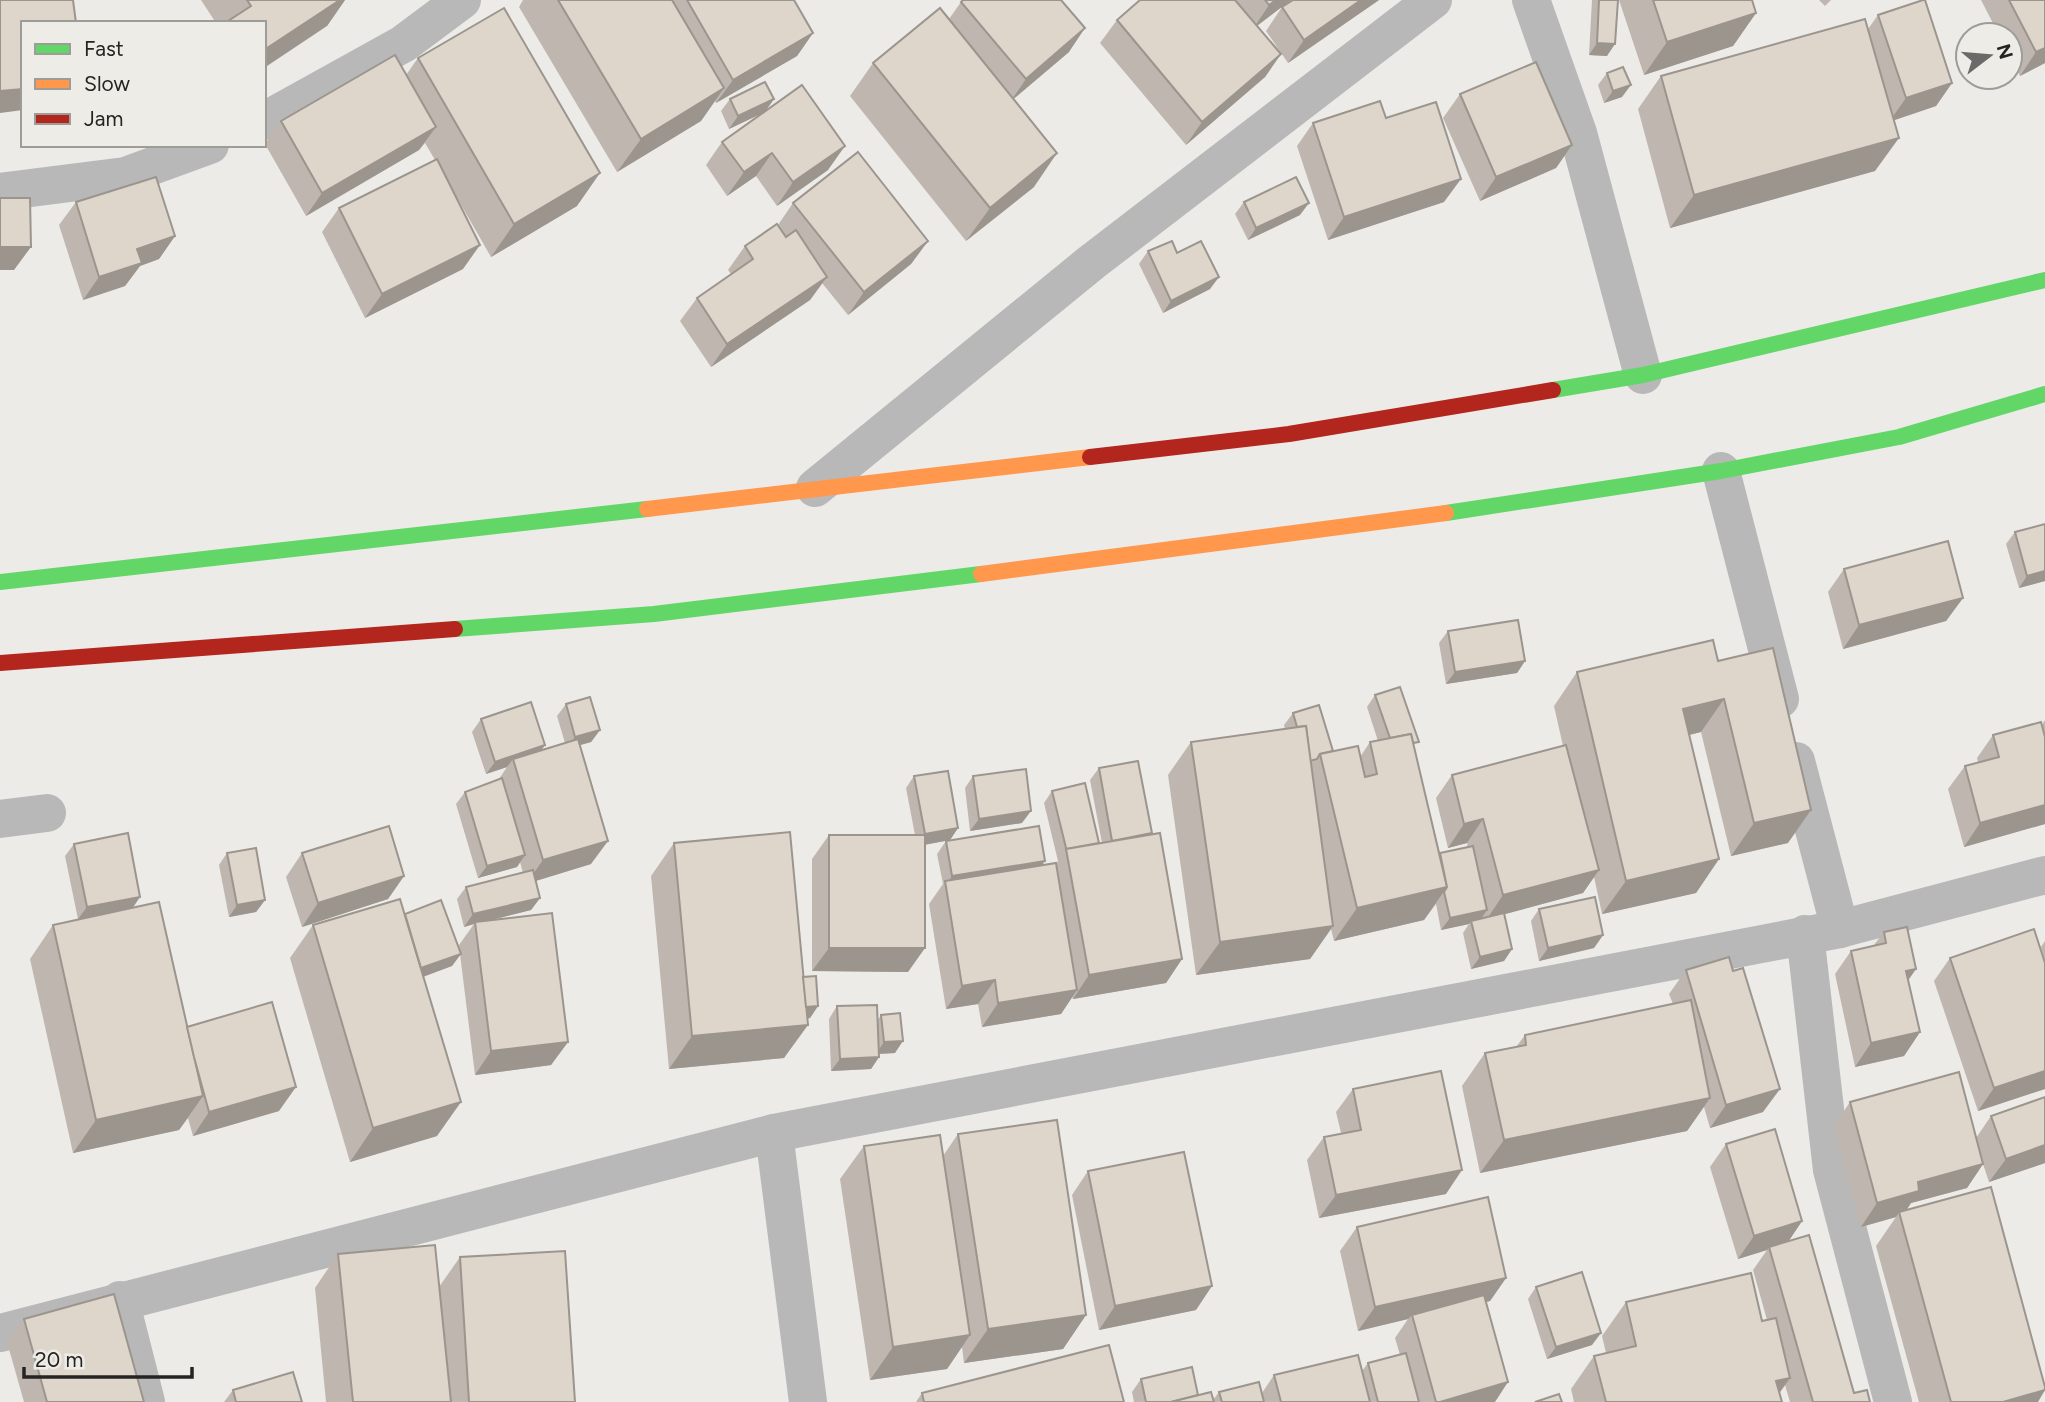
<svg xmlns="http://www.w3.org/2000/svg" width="2045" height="1402" font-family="Figtree,sans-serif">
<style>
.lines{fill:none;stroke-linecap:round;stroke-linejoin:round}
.street{stroke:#b9b8b8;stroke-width:38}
.fast{stroke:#63d668;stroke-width:16}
.slow{stroke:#ff974d;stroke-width:16}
.jam{stroke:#b3261e;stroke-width:16}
.wall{fill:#bfb7af}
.shaded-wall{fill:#9b958e}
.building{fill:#ded5cb;stroke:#9b958e;stroke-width:2}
</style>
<rect width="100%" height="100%" fill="#ecebe8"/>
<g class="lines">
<!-- street -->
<g class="street">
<path d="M1531,0l47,133 65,242"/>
<path d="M264,121l139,-77 59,-44"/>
<path d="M0,192l125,-16 85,-31"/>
<path d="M1721,471l59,228"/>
<path d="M815,488l277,-226 341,-262"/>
<path d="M1796,761l44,168"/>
<path d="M0,819l47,-6"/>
<path d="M1805,934l27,236 61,232"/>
<path d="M774,1133l34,269"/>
<path d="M120,1300l26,102"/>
<path d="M0,1333l774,-200 1066,-204 205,-54"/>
</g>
<!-- fast -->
<g class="fast">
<path d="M1553,390l90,-15 402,-95"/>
<path d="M1446,513l275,-42 178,-34 146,-43"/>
<path d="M0,582l647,-73"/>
<path d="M455,629l199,-15 327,-40"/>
</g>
<!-- slow -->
<g class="slow">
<path d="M647,509l443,-52"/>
<path d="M981,574l465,-61"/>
</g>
<!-- jam -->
<g class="jam">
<path d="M1090,457l199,-23 264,-44"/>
<path d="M0,663l455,-34"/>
</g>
</g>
<!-- wall -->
<g class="wall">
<path d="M201,0h144l-18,26 -63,-3h-48z"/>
<path d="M523,0h271l19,33 -16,23 -81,47 -1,-2 -14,20 -84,51 -98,-165z"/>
<path d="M1140,0h151l-34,25 24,29 -16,23 -79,68 -86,-102 17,-23z"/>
<path d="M1293,0h86l-91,63 -22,-32 16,-24z"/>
<path d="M1592,0h7l8,56 -18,-1z"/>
<path d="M1619,0h133l4,13 -23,33 -89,29z"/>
<path d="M1819,0h12l-6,6z"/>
<path d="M1981,0h64v63l-25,13 -10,-20v-21h-11z"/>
<path d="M961,2l108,50 -56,47 21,88 -68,54 -116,-145 23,-33 76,-44z"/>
<path d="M1878,15l74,68 -16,23 -42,14 -19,51 -205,57 -32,-119 23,-33 207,-47z"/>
<path d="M418,58l159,148 -86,51 -39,-68 11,80 -98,49 -43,-86 17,-24 96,-48 -10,-17 -6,7 -113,66 -41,-72 16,-23 125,-46z"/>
<path d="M1607,73l15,24 -18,6 -6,-18z"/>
<path d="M1460,94l112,51 -16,23 -76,33 -37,-83z"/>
<path d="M730,99h44l-9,12 63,59 -51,36 -21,-30 -29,20 -21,-31 16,-23 42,-30 -35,17 -8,-18z"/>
<path d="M1386,118l58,84 -116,38 -31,-94 16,-23z"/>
<path d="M76,202l99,34 -16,23 -19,7 -15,20 -42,14 -24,-75z"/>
<path d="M1244,202l56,13 -52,25 -13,-26z"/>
<path d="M793,203l135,38 -17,23 -63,51 -26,-32 -12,17 -99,67 -31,-46 17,-23 34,-24 -3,-4 17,-24 33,-21z"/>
<path d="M1148,251l29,2 33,36 -47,24 -24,-49z"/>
<path d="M2045,524v57l-26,7 -13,-44 9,-12z"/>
<path d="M1844,569l119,29 -17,23 -103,28 -15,-57z"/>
<path d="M1448,631l77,30 -8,12 -71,11 -7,-41z"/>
<path d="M1718,661l70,182 -57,13 -30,-124 -12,3 30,124 -23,34 -94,21 -8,-37 -11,16 -79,21 8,35 -8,12 -33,8 -8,-36 6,-9 -28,6 -5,-26 -12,16 -90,21 -3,-12 -21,30 -114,16 -28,-200 23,-33 94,-13 -1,-4 9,-12 40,38 27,6 10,-15 8,-1 -11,-34 8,-12 39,53 26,105 28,-5 -1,-5 -19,5 -12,-50 16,-23 111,-29 -9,-40 23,-34z"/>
<path d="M566,704l34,26 -9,12 -12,3 12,119 -56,17 5,17 -9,12 -40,10 77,122 -17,23 -76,10 -15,-121 -8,12 -29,10 14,160 -87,26 -60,-204 23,-33 92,-11 55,37 -1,-6 15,-21 -10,3 -7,-28 9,-12 57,-14 -3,-11 -3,5 -39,11 -22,-74 9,-12 34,-13 8,-12 -21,7 -14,-42 9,-13 61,31 23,-7 -8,-27z"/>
<path d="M2045,720v104l-81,23 -16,-58 17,-23 13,-4 -1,-4 16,-23 49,-10z"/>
<path d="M1099,768l53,65 30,126 -16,24 -93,16 -1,-2 -11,17 -79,13 -4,-23 -32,5 -17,-105 14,-20 -6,-30 9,-13 96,25 14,-2 2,-3 -14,-58 8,-12 47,52h3l-12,-63z"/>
<path d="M914,776l44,52 -8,12 -25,5 -17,127 -96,-1v-112l17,-24h86l-9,-47z"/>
<path d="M973,776l49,47 -52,8 -5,-43z"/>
<path d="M674,843l129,134 15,29 -8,12 -3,1 -23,39 -115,11 -18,-193z"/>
<path d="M74,844l59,64 54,119 92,84 -86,25 -5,-18 -9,12 -106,23 -43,-194 23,-34 48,-10 -23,4 -13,-63z"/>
<path d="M227,853l38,47 -9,12 -27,5 -10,-52z"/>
<path d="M302,853l102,23 -16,23 -86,28 -16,-50z"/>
<path d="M1539,909l64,26 -9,13 -55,13 -8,-40z"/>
<path d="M1884,932l32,37 -8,11 12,52 -16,24 -49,11 -20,-93 16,-23 23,-6z"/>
<path d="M2045,941v21l-4,-15z"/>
<path d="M1950,958l95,5v126l-67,22 -44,-130z"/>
<path d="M1686,970l77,142 -53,16 -6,-21 -17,24 -207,42 -18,-87 23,-33 31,-6 9,-12 148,-31 -4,-10z"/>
<path d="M837,1006l40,15 4,-6 14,38 -16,1v3l-8,12 -40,2 -2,-52z"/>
<path d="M1353,1089l93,105 -127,24 -12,-58 17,-23 17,-4 -5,-21z"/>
<path d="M2045,1097v66l-56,19 -7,-21 1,3 -16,24 -56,15 -5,8 132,191h-119l-43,-156 20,-29 -35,10 -27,-101 16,-24 126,36 15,-22z"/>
<path d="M958,1134l128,181 -23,34 -99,14 -2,-16 -15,22 -77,11 -30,-201 24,-33 79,10z"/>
<path d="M1726,1144l76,77 -14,21 66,151 16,9h-80l-5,-17 -6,8 3,9h-208l-3,-13 23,-33 12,-3 -4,-17 24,-34 136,19 5,-1 -14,-50 14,-20 -29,9 -28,-92z"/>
<path d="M1088,1171l108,139 -97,20 -27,-135z"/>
<path d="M1357,1227l149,51 -16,23 -4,1 9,100h-361l-2,-10 9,-13 57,16 15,5 6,-8 43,1 12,-18 88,-4 6,-8 32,-8 -5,-17 13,-19 -50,12 -18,-80z"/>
<path d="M338,1254l101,33 21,-30 115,145h-249l-11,-114z"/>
<path d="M1536,1287l56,58 -45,14 -19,-60z"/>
<path d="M24,1319l120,83h-120l-17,-60z"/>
<path d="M233,1390l3,12h-12z"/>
<path d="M922,1393l202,9h-208z"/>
</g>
<!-- shaded-wall -->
<g class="shaded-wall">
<path d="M340,0h5l-18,26 -63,42v-18z"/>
<path d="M1276,0h15l-38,29 16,-24z"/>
<path d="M1361,0h18l-91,63 16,-23z"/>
<path d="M1756,13l-23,33 -89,29 23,-33z"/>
<path d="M1085,28l-16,24 -59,50 16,-23z"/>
<path d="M813,33l-16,23 -81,47 17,-23z"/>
<path d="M1597,43l18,1 -8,12 -18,-1z"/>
<path d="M2045,48v15l-25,13 16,-24z"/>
<path d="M1281,54l-16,23 -79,68 16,-23z"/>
<path d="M1952,83l-16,23 -47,16 17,-24z"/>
<path d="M1631,85l-9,12 -18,6 9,-12z"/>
<path d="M724,88l-23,33 -84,51 24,-33z"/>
<path d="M23,89v21l-23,3v-22z"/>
<path d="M774,99l-9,13 -36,17 9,-13z"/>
<path d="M436,127l-17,23 -113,66 16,-23z"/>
<path d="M1899,138l-24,33 -205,57 24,-33z"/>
<path d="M1572,145l-16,23 -76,33 16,-24z"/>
<path d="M845,146l-17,24 -51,36 16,-24z"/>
<path d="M772,153l-16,23 -29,20 17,-24z"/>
<path d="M1057,153l-23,34 -68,54 24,-33z"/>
<path d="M600,173l-23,33 -86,51 23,-33z"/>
<path d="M1461,179l-17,23 -116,38 16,-23z"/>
<path d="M1309,203l-9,12 -52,25 8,-12z"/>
<path d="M175,236l-16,23 -19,7 -15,20 -42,14 16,-23 38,-28z"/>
<path d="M928,241l-17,23 -63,51 16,-23z"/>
<path d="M480,245l-17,24 -98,49 17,-24z"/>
<path d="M0,247h31l-17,23h-14z"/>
<path d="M827,277l-17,23 -99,67 16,-23z"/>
<path d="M1219,277l-9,12 -47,24 8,-12z"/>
<path d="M2045,571v10l-26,7 8,-12z"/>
<path d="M1963,598l-17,23 -103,28 16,-24z"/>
<path d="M1525,661l-8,12 -71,11 9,-12z"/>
<path d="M1724,699l-23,33 -41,10 23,-33z"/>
<path d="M600,730l-9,12 -24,7 8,-12z"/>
<path d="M545,745l-8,12 -24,2 -6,8 -21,7 9,-12z"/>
<path d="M2045,805v19l-81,23 16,-24z"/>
<path d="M1811,810l-23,33 -57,13 23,-33z"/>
<path d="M1031,811l-9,12 -52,8 9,-12z"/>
<path d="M1483,819l-16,24 -19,5 16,-24z"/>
<path d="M958,828l-8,12 -33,6 8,-12z"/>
<path d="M608,841l-17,23 -65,20 17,-24z"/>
<path d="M525,855l-8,12 -39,11 9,-12z"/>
<path d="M1719,859l-23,34 -94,21 24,-33z"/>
<path d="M1045,861l-8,12 -91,12 6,-9z"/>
<path d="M1599,870l-16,23 -96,26 16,-24z"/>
<path d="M404,876l-16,23 -86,28 16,-24z"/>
<path d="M1447,887l-23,33 -90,21 23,-33z"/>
<path d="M140,897l-8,12 -54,10 9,-12z"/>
<path d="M540,898l-9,12 -55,14 -1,-2 -1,2 -10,3 9,-13z"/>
<path d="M265,900l-9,12 -27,5 8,-12z"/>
<path d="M1487,910l-8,12 -8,-1 -2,3 -28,6 9,-12z"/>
<path d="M1333,926l-23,33 -114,16 24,-33z"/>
<path d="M1603,935l-9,13 -55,13 9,-13z"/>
<path d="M829,948h96l-17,24 -96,-1z"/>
<path d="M1512,949l-8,12 -33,8 9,-12z"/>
<path d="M461,954l-9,12 -45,17 8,-13z"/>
<path d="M1182,959l-16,24 -93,16 16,-24z"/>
<path d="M1916,969l-16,23 6,-21z"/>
<path d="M995,980l-17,24 -32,5 16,-23z"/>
<path d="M1077,990l-16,24 -79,13 16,-24z"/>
<path d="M818,1006l-8,12 -25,3 9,-13z"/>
<path d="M808,1025l-24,33 -115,11 23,-33z"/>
<path d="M1920,1032l-16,24 -49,11 16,-24z"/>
<path d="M903,1041l-8,12 -19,1 8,-12z"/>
<path d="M568,1042l-17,23 -76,10 16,-24z"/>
<path d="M879,1057l-8,12 -40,2 9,-12z"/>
<path d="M2045,1071v18l-67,22 16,-23z"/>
<path d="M296,1087l-17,24 -86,25 16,-24z"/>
<path d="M1780,1089l-17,23 -53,16 16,-23z"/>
<path d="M203,1096l-24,34 -106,23 23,-33z"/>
<path d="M1710,1098l-23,33 -207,42 24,-33z"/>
<path d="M461,1102l-24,34 -87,26 23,-34z"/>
<path d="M2045,1145v18l-56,19 17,-23z"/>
<path d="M1983,1164l-16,24 -56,15 -8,12 -4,-3 -3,5 -35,10 16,-24 41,-21z"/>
<path d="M1462,1170l-16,24 -127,24 17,-23z"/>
<path d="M1802,1221l-16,24 -17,2 -2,3 -29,9 16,-23z"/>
<path d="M1506,1278l-16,23 -77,18 -1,-4 -4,4 -50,12 17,-24z"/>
<path d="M1212,1286l-16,24 -97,20 16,-24z"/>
<path d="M1086,1315l-23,34 -99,14 24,-34z"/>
<path d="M1601,1333l-9,12 -45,14 9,-12z"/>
<path d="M970,1335l-23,34 -77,11 23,-33z"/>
<path d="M1790,1378l-17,24 3,-21z"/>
<path d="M1508,1382l-13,20h-55z"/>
<path d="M2045,1390l-7,12h-35z"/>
</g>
<!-- building -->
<g class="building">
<path d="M0,0h73l3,23h-53v66l-23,2z"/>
<path d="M247,0h93l-76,50v-27h-39l26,-17z"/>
<path d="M558,0h114l52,88 -83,51z"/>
<path d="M687,0h107l19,33 -80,47z"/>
<path d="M963,0h98l24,28 -59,51 -65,-77z"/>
<path d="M1140,0h95l46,54 -79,68 -85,-102z"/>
<path d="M1265,0h11l-7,5z"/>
<path d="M1293,0h68l-57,40 -22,-33z"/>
<path d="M1599,0h19l-3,44 -18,-1z"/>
<path d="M1653,0h99l4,13 -89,29z"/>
<path d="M1923,0h2l27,83 -46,15 -28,-83z"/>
<path d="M2009,0h36v48l-9,4z"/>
<path d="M504,8l96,165 -86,51 -96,-166z"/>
<path d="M940,8l117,145 -67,55 -117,-145z"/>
<path d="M1865,19l34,119 -205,57 -33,-119z"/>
<path d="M395,55l41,72 -114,66 -41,-72z"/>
<path d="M1536,62l36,83 -76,32 -36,-83z"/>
<path d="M1623,67l8,18 -18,6 -6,-18z"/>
<path d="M765,82l9,17 -36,17 -8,-17z"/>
<path d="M802,85l43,61 -52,36 -21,-29 -28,19 -22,-30z"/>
<path d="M1380,101l6,17 50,-16 25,77 -117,38 -31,-94z"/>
<path d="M858,152l70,89 -64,51 -71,-89z"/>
<path d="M437,159l43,86 -98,49 -43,-86z"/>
<path d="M156,177l19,59 -38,13 5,14 -43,14 -23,-75z"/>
<path d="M1296,177l13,26 -53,25 -12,-26z"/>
<path d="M0,198h30l1,49h-31z"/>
<path d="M777,224l9,13 10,-7 31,47 -100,67 -30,-46 56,-39 -8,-13z"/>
<path d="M1172,241l5,12 24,-12 18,36 -48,24 -23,-50z"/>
<path d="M2045,524v47l-18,5 -12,-44z"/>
<path d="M1948,541l15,57 -104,27 -15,-56z"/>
<path d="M1518,620l7,41 -70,11 -7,-41z"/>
<path d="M1713,640l5,21 55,-13 38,162 -57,13 -30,-124 -41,10 36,150 -93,22 -49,-209z"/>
<path d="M1400,687l19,55 -6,1 -2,-9 -21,4 -15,-43z"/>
<path d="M590,697l10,33 -25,7 -9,-33z"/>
<path d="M531,702l14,43 -50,17 -14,-43z"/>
<path d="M1319,705l14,46 -13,3 -3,5 -7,2 -4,-35 -9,1 -4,-14z"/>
<path d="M2041,722l4,15v68l-65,18 -15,-57 34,-9 -6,-22z"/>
<path d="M1306,726l27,200 -113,16 -29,-200z"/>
<path d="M1411,734l36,153 -90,21 -37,-154 38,-8 7,31 12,-3 -7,-32z"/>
<path d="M578,739l30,102 -65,19 -30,-101z"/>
<path d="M1566,745l33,125 -96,25 -20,-76 -19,5 -12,-49z"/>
<path d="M1138,761l14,72 -40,8 -13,-73z"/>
<path d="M1026,769l5,42 -52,8 -6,-43z"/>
<path d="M948,771l10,57 -33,6 -11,-58z"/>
<path d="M502,778l23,77 -38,11 -22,-74z"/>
<path d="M1085,783l14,60 -33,6 1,3 -15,-61z"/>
<path d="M389,826l15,50 -86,27 -16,-50z"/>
<path d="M1039,826l6,35 -93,15 -6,-35z"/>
<path d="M790,832l18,193 -116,11 -18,-193z"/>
<path d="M128,833l12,64 -53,10 -13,-63z"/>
<path d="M1160,833l22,126 -93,16 -23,-126z"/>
<rect x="829" y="835" width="96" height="113"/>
<path d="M1473,846l14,64 -37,8 -6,-26 3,-5 -7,-34z"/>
<path d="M256,848l9,52 -28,5 -10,-52z"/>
<path d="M1056,863l21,127 -79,13 -3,-23 -33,6 -17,-105z"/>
<path d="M533,870l7,28 -67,16 -7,-27z"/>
<path d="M1595,897l8,38 -55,13 -9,-39z"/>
<path d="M400,899l61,203 -88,26 -60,-203z"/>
<path d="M441,900l20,54 -40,14 -16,-54z"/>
<path d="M159,902l44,194 -107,24 -43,-195z"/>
<path d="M552,913l16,129 -77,9 -16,-129z"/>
<path d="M1504,913l8,36 -32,8 -9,-36z"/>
<path d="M1907,927l9,42 -10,2 14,61 -49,11 -20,-92 35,-8 -2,-11z"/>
<path d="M2034,929l11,34v108l-51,17 -44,-130z"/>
<path d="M1729,957l4,14 10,-3 37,121 -54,16 -40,-135z"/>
<path d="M816,976l2,30 -12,1 -3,-30z"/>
<path d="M1691,1000l19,98 -206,42 -19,-87 41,-8 -1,-10z"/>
<path d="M272,1002l24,85 -87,25 -15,-55 -7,-30z"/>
<path d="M877,1005l2,52 -39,2 -3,-53z"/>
<path d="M900,1013l3,28 -19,1 -3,-27z"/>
<path d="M1441,1071l21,99 -126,25 -12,-58 37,-7 -8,-41z"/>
<path d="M1959,1072l24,92 -65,18 1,9 -42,12 -27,-101z"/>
<path d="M2045,1097v48l-39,14 -15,-43z"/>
<path d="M1057,1120l29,195 -98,14 -30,-195z"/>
<path d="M1775,1129l27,92 -48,15 -28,-92z"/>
<path d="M940,1135l30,200 -77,12 -29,-201z"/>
<path d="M1184,1152l28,134 -97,20 -27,-135z"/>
<path d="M1991,1187l54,200v3l-42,12h-52l-52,-190z"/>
<path d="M1488,1197l18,81 -131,29 -18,-80z"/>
<path d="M1809,1235l45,158 13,-3 3,12h-57l-44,-155z"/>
<path d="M435,1245l16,157h-98l-15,-148z"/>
<path d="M565,1251l10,151h-106l-9,-145z"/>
<path d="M1582,1272l19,61 -45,14 -20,-60z"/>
<path d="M1751,1273l11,48 14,-3 14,60 -14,3 6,21h-176l-12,-46 42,-10 -10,-44z"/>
<path d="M114,1294l30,108h-97l-23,-83z"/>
<path d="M1484,1295l24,87 -68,20h-4l-24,-87z"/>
<path d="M1109,1345l15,57h-200l-2,-9z"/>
<path d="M1406,1353l13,49h-41l-10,-39z"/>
<path d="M1358,1355l12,47h-89l-7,-27z"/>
<path d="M1192,1367l6,28 -27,7h-25l-5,-23z"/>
<path d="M293,1372l9,30h-66l-3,-12z"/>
<path d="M1259,1382l5,20h-42l-3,-10z"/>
<path d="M1211,1392l3,10h-43z"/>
<path d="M1559,1394l3,8h-27z"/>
</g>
<!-- legend -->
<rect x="21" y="21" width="245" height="126" fill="#edece7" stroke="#9d9c99" stroke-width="2"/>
<rect x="35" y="44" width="35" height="10" fill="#63d668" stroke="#9d9c99" stroke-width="2"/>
<text x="84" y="56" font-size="21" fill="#252423">Fast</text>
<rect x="35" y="79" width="35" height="10" fill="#ff974d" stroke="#9d9c99" stroke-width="2"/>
<text x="84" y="91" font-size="21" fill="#252423">Slow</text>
<rect x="35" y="114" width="35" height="10" fill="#b3261e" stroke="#9d9c99" stroke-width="2"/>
<text x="84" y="126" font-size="21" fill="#252423">Jam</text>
<!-- north arrow -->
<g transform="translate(1989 56) rotate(74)"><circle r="33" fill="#edece7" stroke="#9d9c99" stroke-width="2"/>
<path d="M0-5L12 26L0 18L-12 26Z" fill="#6b6a68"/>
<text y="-10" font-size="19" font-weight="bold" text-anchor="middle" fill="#252423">N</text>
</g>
<!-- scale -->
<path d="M24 1367v10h168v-10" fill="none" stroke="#252423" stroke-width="3.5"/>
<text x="35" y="1367" font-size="21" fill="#252423" stroke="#edece7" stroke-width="5" paint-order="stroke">20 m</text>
</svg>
